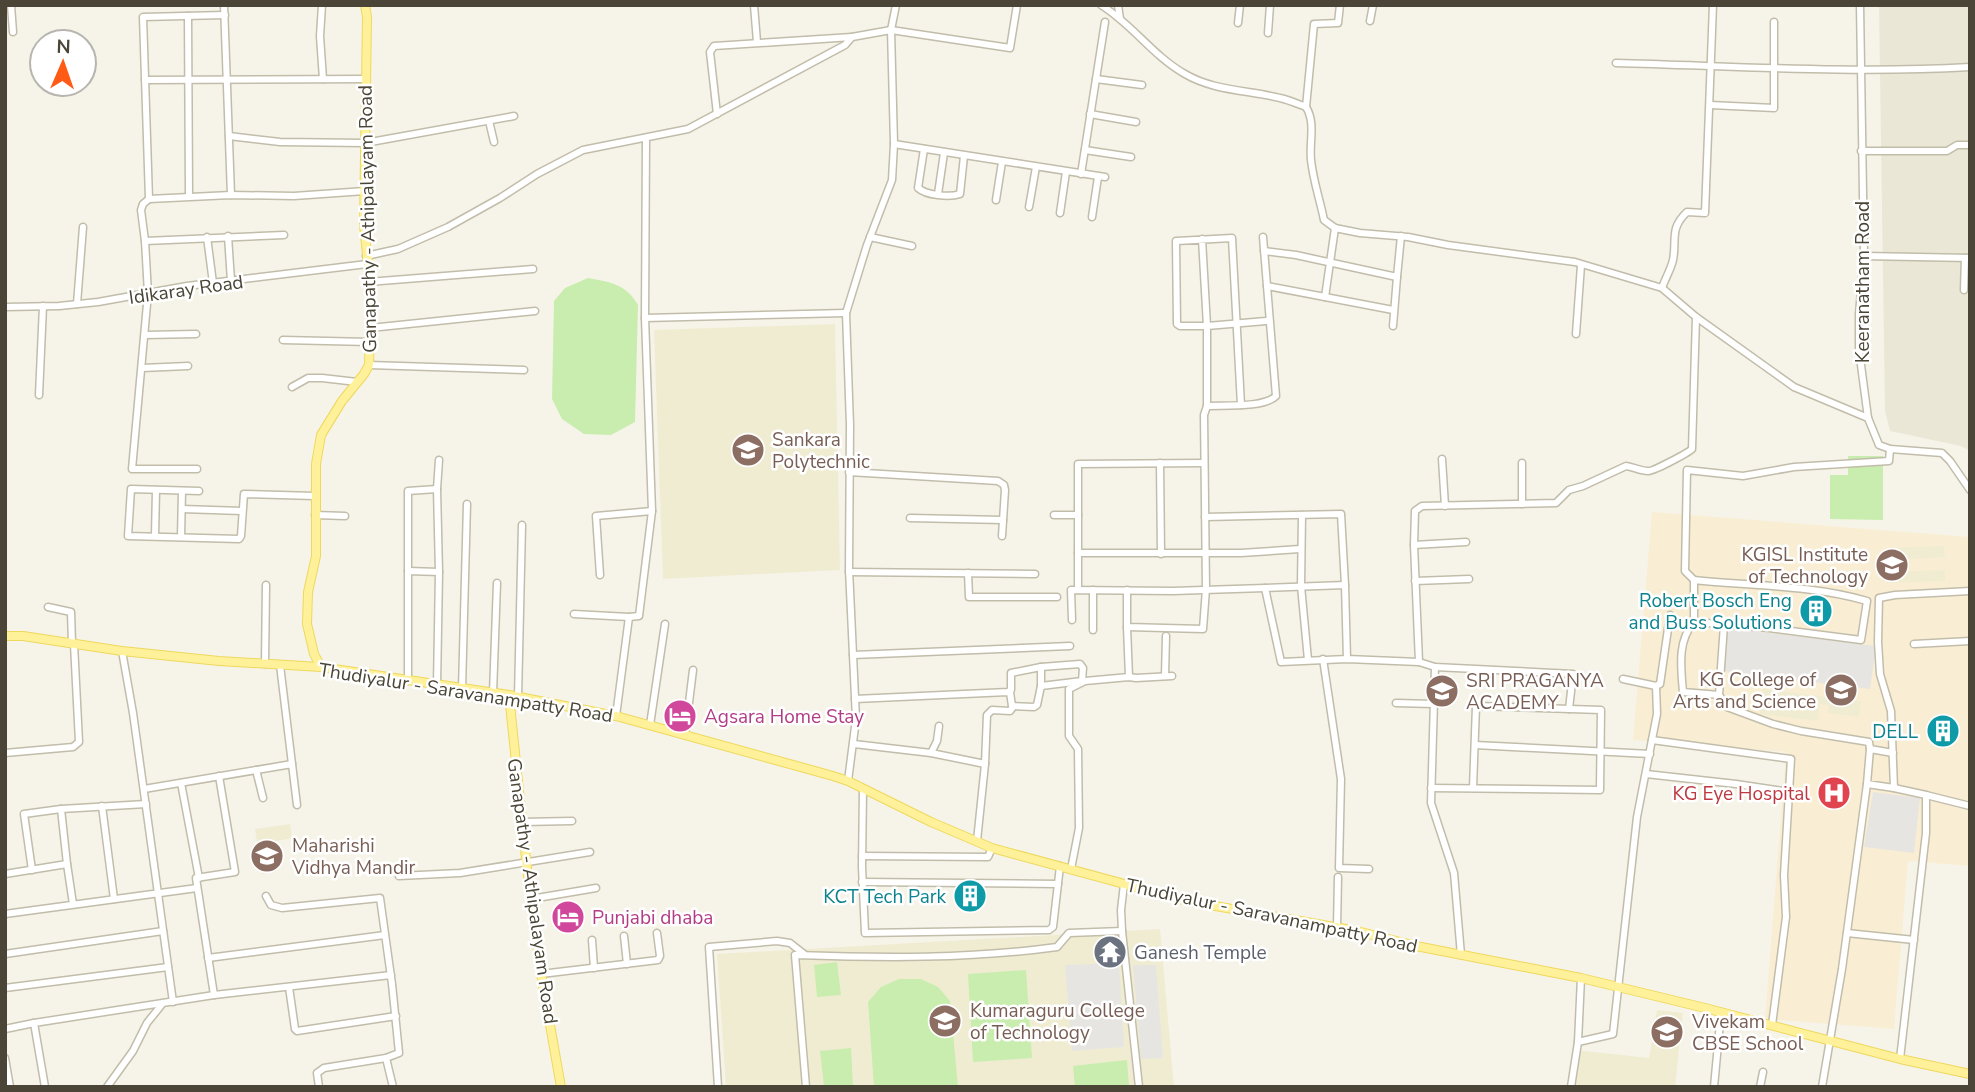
<svg xmlns="http://www.w3.org/2000/svg" width="1975" height="1092" font-family="'Nunito Sans',sans-serif">
<style>
.residential{fill:#eae7d6}
.commercial{fill:#f9eed3}
.education{fill:#f0ecd2}
.green{fill:#c8edae}
.parking{fill:#e7e5e1}
.lines{fill:none;stroke-linecap:round;stroke-linejoin:round}
.minor-casing{stroke:#c2bdaa;stroke-width:9}
.major-casing{stroke:#eed85e;stroke-width:10}
.minor{stroke:#fff;stroke-width:6}
.major{stroke:#fff199;stroke-width:8}
.labels{text-anchor:middle;stroke-width:5;stroke-linejoin:round;paint-order:stroke}
.street-label{font-size:19px;fill:#4a4536;stroke:#fff}
.education-label{font-size:19px;fill:#785e54;stroke:#fff;text-anchor:start}
.culture-label{font-size:19px;fill:#0d838f;stroke:#fff;text-anchor:end}
.hotel-label{font-size:19px;fill:#b23c85;stroke:#fff;text-anchor:start}
.health-label{font-size:19px;fill:#be3a42;stroke:#fff;text-anchor:end}
.worship-label{font-size:19px;fill:#5b616d;stroke:#fff;text-anchor:start}
</style>
<rect width="100%" height="100%" fill="#f6f4e9"/>
<!-- residential -->
<path class="residential" d="M1879,5h91v446l-9,-5 -71,-15 -5,-20z"/>
<!-- commercial -->
<path class="commercial" d="M1652,512l318,25v329l-62,-5 -14,168 -129,-10 21,-267 -153,-12z"/>
<!-- education -->
<g class="education">
<path d="M835,324l5,246 -177,9 -9,-249z"/>
<path d="M1944,546l1,11 -48,3 1,12 47,-2v11l-58,2 -1,-35z"/>
<path d="M1763,689l98,12 -2,16 -31,-4 1,-8 -9,-1 -2,17 -58,-7z"/>
<path d="M290,824l2,14 -20,4 5,29 -15,3 -7,-45z"/>
<path d="M1160,929l14,158h-448l-9,-133z"/>
<path d="M1657,1010l26,3 -8,74h-100l1,-37 73,8z"/>
</g>
<!-- green -->
<g class="green">
<path d="M588,278c22,4 38,6 50,27l-3,117 -24,13 -27,-1 -22,-15 -10,-20 2,-98 11,-13z"/>
<path d="M1848,456h35v64l-53,-1v-44h18z"/>
<path d="M837,962l4,33 -24,2 -3,-32z"/>
<path d="M1026,970l6,88 -59,4 -5,-88z"/>
<path d="M899,979h22l17,8 12,14 8,86h-84l-6,-85 13,-15z"/>
<path d="M851,1048l2,39h-29l-4,-36z"/>
<path d="M1127,1060l2,27h-54l-2,-21z"/>
</g>
<!-- parking -->
<g class="parking">
<path d="M1728,628l148,18 -6,43 -147,-18z"/>
<path d="M1873,792l47,6 -6,55 -50,-6z"/>
<path d="M1119,963l5,84 -52,4 -7,-86z"/>
<path d="M1133,965h23l7,93 -22,1z"/>
</g>
<g class="lines">
<defs>
<g id="minor">
<path d="M11,5l2,27"/>
<path d="M224,5l7,190"/>
<path d="M322,5l-2,31 3,43"/>
<path d="M754,5l3,37"/>
<path d="M1101,5c31,19 52,51 84,69 29,17 63,16 95,24 9,2 18,6 26,9 10,16 3,35 5,53 2,20 9,40 13,60l11,8 25,5 48,4 40,8 127,17 87,26 34,29 98,70 74,31"/>
<path d="M1118,5l2,14"/>
<path d="M1860,5l4,251 -5,58v36l9,68 11,27 11,4 52,4 8,8 20,29"/>
<path d="M188,16l1,180"/>
<path d="M1370,21l3,-16"/>
<path d="M1238,23l2,-18"/>
<path d="M1268,33l2,-28"/>
<path d="M1616,63c118,3 236,11 354,4"/>
<path d="M1096,79l46,6"/>
<path d="M145,80l221,-1"/>
<path d="M1710,105l64,3v-86"/>
<path d="M1306,107l8,-83 24,-1 2,-18"/>
<path d="M717,114l-7,-62 4,-6 138,-9"/>
<path d="M1090,114l46,8"/>
<path d="M489,121l5,21"/>
<path d="M229,136l51,6 85,1 149,-27"/>
<path d="M894,144l211,33"/>
<path d="M924,149l-6,39c8,7 31,10 42,6l4,-38"/>
<path d="M1085,150l46,7"/>
<path d="M1861,151h86l10,-6h13"/>
<path d="M1081,174l24,-152"/>
<path d="M938,194l6,-41"/>
<path d="M149,199l82,-4 63,1 71,-5"/>
<path d="M996,200l6,-38"/>
<path d="M1029,207l7,-40"/>
<path d="M1060,213l6,-41"/>
<path d="M1092,217l6,-40"/>
<path d="M228,236l3,45"/>
<path d="M207,237l6,46"/>
<path d="M870,237l42,9"/>
<path d="M1202,239l5,87h-27l-3,-2 -1,-83h1l55,-3 9,167"/>
<path d="M145,241l139,-6"/>
<path d="M1264,251l32,4 101,22 4,-41"/>
<path d="M366,256l32,-7 50,-22 52,-29 37,-24 46,-24 105,-21 157,-84 7,-8 39,-7 119,18 7,-43"/>
<path d="M1864,256l106,2"/>
<path d="M368,282l165,-13"/>
<path d="M1267,286l58,11 10,-69"/>
<path d="M1662,288c3,-9 9,-19 11,-28 4,-20 -4,-31 14,-48l18,1 8,-208"/>
<path d="M1964,290l1,-32"/>
<path d="M1325,297l68,13"/>
<path d="M77,304l6,-77"/>
<path d="M5,307l54,-1 39,-4 89,-16 180,-22"/>
<path d="M645,318l1,-180"/>
<path d="M1393,326l4,-49"/>
<path d="M370,328l165,-17"/>
<path d="M1576,334l5,-69"/>
<path d="M145,335l51,-1"/>
<path d="M283,340l87,2"/>
<path d="M369,365l155,5"/>
<path d="M142,368l46,-2"/>
<path d="M292,387l16,-9h14l35,4"/>
<path d="M39,395l4,-89"/>
<path d="M1207,406v-80l59,-5"/>
<path d="M1442,459l3,47"/>
<path d="M1160,463l1,91"/>
<path d="M1522,463v41"/>
<path d="M197,469h-65l16,-176 -3,-52 -4,-31 2,-6 6,-5 -6,-182 82,-2"/>
<path d="M849,472l149,9 6,4 1,5 -3,46"/>
<path d="M199,491l-68,-2 -3,47 111,3 2,-3 3,-42 71,2"/>
<path d="M182,509l60,2"/>
<path d="M315,515l30,1"/>
<path d="M1054,515h24"/>
<path d="M1302,515l-1,71 7,74"/>
<path d="M1205,517l136,-3 4,71"/>
<path d="M910,518l93,2"/>
<path d="M155,536l1,-46"/>
<path d="M181,537l1,-46"/>
<path d="M1414,545l52,-3"/>
<path d="M1078,553h163l59,-4"/>
<path d="M408,571v-80l29,-2"/>
<path d="M439,572l-2,-83 2,-29"/>
<path d="M849,572l186,2"/>
<path d="M968,573l1,24h88"/>
<path d="M600,575l-4,-59 56,-5"/>
<path d="M1694,580c58,6 117,5 173,21l-6,39 -92,-12 -75,-6z"/>
<path d="M1694,580l-9,-9 2,-101 56,6 51,-9 95,-6 1,-12"/>
<path d="M1415,581l54,-2"/>
<path d="M1078,590v-126l126,-1"/>
<path d="M1093,590v40"/>
<path d="M1127,590v37l76,2 3,-40 -2,-174 3,-9c18,-1 57,2 69,-10l-13,-159"/>
<path d="M48,607l23,5 1,31"/>
<path d="M574,614l55,3 10,-1 13,-105 -7,-193 201,-5"/>
<path d="M1072,620l-1,-30 102,1 92,-3"/>
<path d="M1694,622c-17,19 -13,46 -11,70l36,3 8,12 46,17 28,7 68,11 1,7 -3,35 27,4"/>
<path d="M1127,627l2,50"/>
<path d="M1914,644l56,-3"/>
<path d="M122,651l11,62 40,289"/>
<path d="M853,655l217,-9"/>
<path d="M1323,659l18,120 -2,89 30,1"/>
<path d="M1347,659l-2,-74 -80,3 16,74 66,-3 72,3 16,5 138,7 -4,35"/>
<path d="M1419,662l-5,-117 1,-34 7,-5 134,-3 13,-13 14,-4 43,-20c8,1 14,5 22,5 4,1 40,-18 44,-22l4,-132"/>
<path d="M265,664l1,-79"/>
<path d="M280,665l12,99"/>
<path d="M1041,667v19"/>
<path d="M1435,667l-4,136 23,70 7,82"/>
<path d="M1165,676l1,-40"/>
<path d="M1623,679l33,7"/>
<path d="M408,681v-110l31,1 -2,113"/>
<path d="M462,689l5,-185"/>
<path d="M493,693l4,-110"/>
<path d="M1719,695l5,-70"/>
<path d="M518,697l4,-172"/>
<path d="M855,699l153,-7 3,-2v-17l30,-6 39,-3 3,4 -1,13 -41,5 -4,19 -3,2 -22,-1 -2,-14"/>
<path d="M1396,703l38,1"/>
<path d="M616,716l13,-99"/>
<path d="M650,725l15,-101"/>
<path d="M685,735l8,-65"/>
<path d="M1652,740l139,19 -7,116 2,42 -14,108"/>
<path d="M854,744l77,9 54,11 -8,77"/>
<path d="M1475,745l175,9"/>
<path d="M1870,749l23,4"/>
<path d="M5,753l68,-6 6,-5 -5,-98"/>
<path d="M931,753l6,-12 2,-15"/>
<path d="M985,764l2,-49 5,-5 18,1 3,-4"/>
<path d="M256,770l7,28"/>
<path d="M1646,774l90,10 53,8"/>
<path d="M848,781l8,-62 -7,-150 1,-144 -4,-112 21,-68 25,-65 2,-36 -3,-114 5,-25"/>
<path d="M181,783l18,95"/>
<path d="M1431,788l169,2 1,-80 -125,-4 -3,82"/>
<path d="M144,789l148,-25 5,41"/>
<path d="M863,789l-1,78 3,66 184,-3 4,-3 7,-61"/>
<path d="M1926,795l44,11"/>
<path d="M102,806l12,93"/>
<path d="M522,822l50,-1"/>
<path d="M862,856l126,1 4,-9"/>
<path d="M67,864l6,40"/>
<path d="M1071,869l8,-41 -1,-79 -9,-13v-47l16,-8 44,-4 7,1 36,-2"/>
<path d="M32,870l-8,-56 37,-5"/>
<path d="M5,874l62,-10 -6,-55 85,-5"/>
<path d="M399,876l61,-3 130,-21"/>
<path d="M862,882l196,2"/>
<path d="M1124,884l-3,26 1,21 17,156"/>
<path d="M266,896l5,9 11,3 98,-10 12,86 7,69 -13,5 -62,10 -7,5 2,14"/>
<path d="M531,899l65,-11"/>
<path d="M5,914l192,-26"/>
<path d="M1337,928l1,-51"/>
<path d="M1847,933l67,7"/>
<path d="M624,936l3,28"/>
<path d="M592,940l2,28"/>
<path d="M5,954l158,-23"/>
<path d="M208,958l177,-23"/>
<path d="M541,974l117,-14 2,-4 -3,-23"/>
<path d="M289,987l6,42 2,2 99,-15"/>
<path d="M5,988l163,-21"/>
<path d="M214,995l177,-20"/>
<path d="M5,1029l29,-6"/>
<path d="M1578,1042l3,-64"/>
<path d="M5,1058l5,29"/>
<path d="M386,1058l7,29"/>
<path d="M1900,1059l26,-226v-38l-32,-7 -3,-77 -11,-37 -2,-32 1,-44 16,-3 75,-4"/>
<path d="M45,1087l-11,-64 180,-28 -18,-117 39,-6 -16,-96"/>
<path d="M107,1087l26,-36 14,-28 16,-20"/>
<path d="M718,1087l-9,-140 68,-6 13,2 14,11"/>
<path d="M806,1087l-11,-132c87,3 175,4 262,-8l12,-14 53,-2"/>
<path d="M1571,1087l7,-45 35,-8 24,-217 20,-103 -1,-28 4,-2 10,-69"/>
<path d="M1714,1087l7,-75"/>
<path d="M1760,1087l3,-15"/>
<path d="M1822,1087l20,-118 25,-185"/>
</g>
<g id="major">
<path d="M5,636h18l99,15 97,10 102,6 188,28 107,21 217,60 15,5 83,41 61,26 195,53 170,30 59,15 165,32 124,30 195,51 70,15"/>
<path d="M321,667l-7,-13 -7,-30 1,-32 8,-36v-92l5,-29 21,-34 22,-27 5,-9 2,-71 -7,-69 3,-208 -2,-12"/>
<path d="M509,695l18,173 14,106 20,113"/>
</g>
</defs>
<!-- minor casing -->
<use href="#minor" class="minor-casing"/>
<!-- major casing -->
<use href="#major" class="major-casing"/>
<!-- minor -->
<use href="#minor" class="minor"/>
<!-- major -->
<use href="#major" class="major"/>
</g>
<!-- icons -->
<defs>
<symbol id="university-disc" viewBox="-11 -11 22 22"><circle r="9.5" fill="#8d6e63" stroke="#fff"/><path d="M0-5L7-2L0 1L-7-2ZM-4 1L0 2.5L4 1V4Q0 6-4 4Z" fill="#fff"/></symbol>
<symbol id="building-disc" viewBox="-11 -11 22 22"><circle r="9.5" fill="#0f9aa8" stroke="#fff"/><path d="M-4-6H4V6H1V3H-1V6H-4ZM-2.5-4.3h1.7v1.8h-1.7ZM.8-4.3h1.7v1.8H.8ZM-2.5-1h1.7V.8h-1.7ZM.8-1h1.7V.8H.8Z" fill="#fff"/></symbol>
<symbol id="school-disc" viewBox="-11 -11 22 22"><circle r="9.5" fill="#8d6e63" stroke="#fff"/><path d="M0-5L7-2L0 1L-7-2ZM-4 1L0 2.5L4 1V4Q0 6-4 4Z" fill="#fff"/></symbol>
<symbol id="hotel-disc" viewBox="-11 -11 22 22"><circle r="9.5" fill="#d1479c" stroke="#fff"/><path d="M-6-4.5h1.5V1H6V5H4.5V3h-9V5H-6ZM-4 0a1.8 1.8 0 1 1 3.6 0ZM.5 0V-2.5h3Q6-2.5 6 0Z" fill="#fff"/></symbol>
<symbol id="hospital-disc" viewBox="-11 -11 22 22"><circle r="9.5" fill="#e0444e" stroke="#fff"/><path d="M-5-5h3v3.5h4V-5h3V5h-3V1.5h-4V5h-3Z" fill="#fff"/></symbol>
<symbol id="temple-disc" viewBox="-11 -11 22 22"><circle r="9.5" fill="#6b7280" stroke="#fff"/><path d="M0-6L5-2H3V0L6.5 2.5H4V6H1.5V3h-3V6H-4V2.5H-6.5L-3 0V-2H-5Z" fill="#fff"/></symbol>
</defs>
<g fill-rule="evenodd">
<use href="#university-disc" x="729" y="431" width="38" height="38"/>
<use href="#university-disc" x="1873" y="546" width="38" height="38"/>
<use href="#building-disc" x="1797" y="592" width="38" height="38"/>
<use href="#university-disc" x="1822" y="671" width="38" height="38"/>
<use href="#school-disc" x="1423" y="672" width="38" height="38"/>
<use href="#hotel-disc" x="661" y="697" width="38" height="38"/>
<use href="#building-disc" x="1924" y="712" width="38" height="38"/>
<use href="#hospital-disc" x="1815" y="774" width="38" height="38"/>
<use href="#school-disc" x="248" y="837" width="38" height="38"/>
<use href="#building-disc" x="951" y="877" width="38" height="38"/>
<use href="#hotel-disc" x="549" y="898" width="38" height="38"/>
<use href="#temple-disc" x="1091" y="933" width="38" height="38"/>
<use href="#university-disc" x="926" y="1002" width="38" height="38"/>
<use href="#school-disc" x="1648" y="1013" width="38" height="38"/>
</g>
<g class="labels">
<!-- street labels -->
<g class="street-label">
<text transform="translate(367 219) rotate(-91)" y="7">Ganapathy - Athipalayam Road</text>
<text transform="translate(1862 282) rotate(-90)" y="7">Keeranatham Road</text>
<text transform="translate(186 289) rotate(-8)" y="7">Idikaray Road</text>
<text transform="translate(466 692) rotate(9)" y="7">Thudiyalur - Saravanampatty Road</text>
<text transform="translate(533 891) rotate(82)" y="7">Ganapathy - Athipalayam Road</text>
<text transform="translate(1272 915) rotate(12)" y="7">Thudiyalur - Saravanampatty Road</text>
</g>
<!-- education labels -->
<g class="education-label">
<text x="772" y="446">Sankara<tspan x="772" dy="22">Polytechnic</tspan></text>
<text x="1868" y="561" text-anchor="end">KGISL Institute<tspan x="1868" dy="22">of Technology</tspan></text>
<text x="1816" y="686" text-anchor="end">KG College of<tspan x="1816" dy="22">Arts and Science</tspan></text>
<text x="1466" y="687">SRI PRAGANYA<tspan x="1466" dy="22">ACADEMY</tspan></text>
<text x="292" y="852">Maharishi<tspan x="292" dy="22">Vidhya Mandir</tspan></text>
<text x="970" y="1017">Kumaraguru College<tspan x="970" dy="22">of Technology</tspan></text>
<text x="1692" y="1028">Vivekam<tspan x="1692" dy="22">CBSE School</tspan></text>
</g>
<!-- culture labels -->
<g class="culture-label">
<text x="1792" y="607">Robert Bosch Eng<tspan x="1792" dy="22">and Buss Solutions</tspan></text>
<text x="1918" y="738">DELL</text>
<text x="946" y="903">KCT Tech Park</text>
</g>
<!-- hotel labels -->
<g class="hotel-label">
<text x="704" y="723">Agsara Home Stay</text>
<text x="592" y="924">Punjabi dhaba</text>
</g>
<!-- health labels -->
<g class="health-label">
<text x="1810" y="800">KG Eye Hospital</text>
</g>
<!-- worship labels -->
<g class="worship-label">
<text x="1134" y="959">Ganesh Temple</text>
</g>
</g>
<!-- border -->
<rect width="1975" height="1092" fill="none" stroke="#4a4536" stroke-width="14"/>
<!-- north arrow -->
<g transform="translate(63 63) rotate(2)"><circle r="33" fill="#ffffff" stroke="#b7b5af" stroke-width="2"/>
<path d="M0-5L12 26L0 18L-12 26Z" fill="#ff5b17"/>
<text y="-10" font-size="19" font-weight="bold" text-anchor="middle" fill="#4a4536">N</text>
</g>
</svg>
